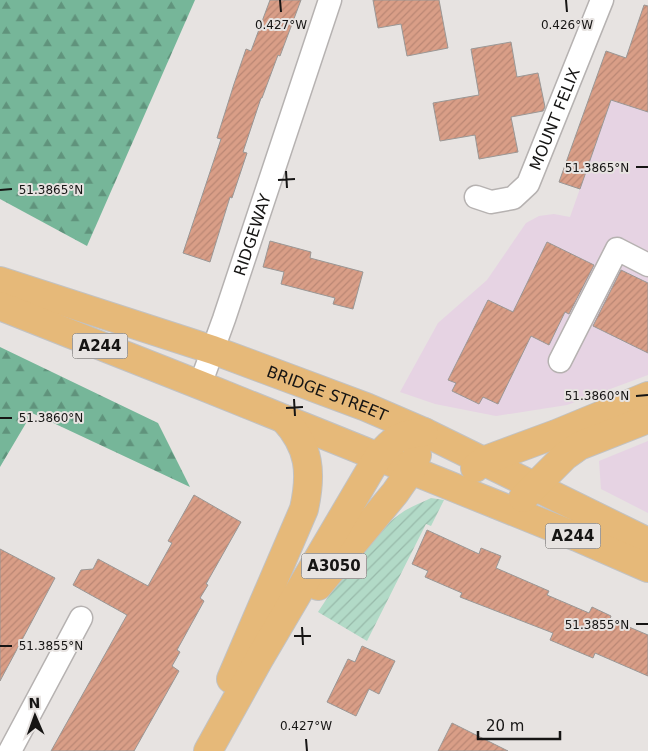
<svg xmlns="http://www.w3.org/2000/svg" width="648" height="751" font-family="'DejaVu Sans',sans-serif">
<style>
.commercial{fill:#e6d3e3}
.forest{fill:url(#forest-firs)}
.garden{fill:url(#garden-furrows)}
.building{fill:url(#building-hatch);stroke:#9a9795}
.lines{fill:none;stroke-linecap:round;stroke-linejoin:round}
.minor-casing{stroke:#b6b2b1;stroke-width:25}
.primary-casing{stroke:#c2c2c2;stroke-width:30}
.minor{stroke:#fff;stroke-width:22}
.primary{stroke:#e6b979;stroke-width:28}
.ticks{fill:none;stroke:#161514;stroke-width:2}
.labels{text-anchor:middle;stroke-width:4;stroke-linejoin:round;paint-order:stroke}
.shield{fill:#e7e3e1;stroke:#555352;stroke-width:1}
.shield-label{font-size:15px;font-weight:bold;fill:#161514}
.street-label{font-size:16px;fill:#161514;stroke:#e7e3e1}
.ticks-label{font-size:12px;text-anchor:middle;fill:#161514;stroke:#e7e3e1;stroke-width:4;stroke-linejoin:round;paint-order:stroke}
</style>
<defs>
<pattern id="forest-firs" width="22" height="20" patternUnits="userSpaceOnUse" patternTransform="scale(1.25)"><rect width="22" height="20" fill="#76b699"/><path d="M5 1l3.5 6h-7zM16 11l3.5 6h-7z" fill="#60937c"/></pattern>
<pattern id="garden-furrows" width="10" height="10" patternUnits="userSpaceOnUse" patternTransform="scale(1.25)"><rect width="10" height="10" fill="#b2dac7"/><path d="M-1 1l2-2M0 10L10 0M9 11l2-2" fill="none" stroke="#98baaa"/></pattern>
<pattern id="building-hatch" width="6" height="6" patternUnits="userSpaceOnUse" patternTransform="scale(1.25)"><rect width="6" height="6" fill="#d99e87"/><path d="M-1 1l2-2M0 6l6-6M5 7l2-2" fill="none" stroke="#ba8774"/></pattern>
</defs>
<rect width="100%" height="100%" fill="#e7e3e1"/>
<!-- commercial -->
<g class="commercial">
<path d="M638,24l10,3v348l-81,30 -71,11 -61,-12 -35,-12 38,-69 49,-43 39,-57 13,-7 15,-2 16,3z"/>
<path d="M648,441v72l-47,-24 -2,-28z"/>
</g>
<!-- forest -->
<g class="forest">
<path d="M0,0h195l-108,246 -87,-47z"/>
<path d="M0,347l158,76 32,64 -158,-74 -32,54z"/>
</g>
<!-- garden -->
<path class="garden" d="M431,498l13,2 -13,26 -5,-2 -59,117 -49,-29c22,-33 50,-75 82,-98 9,-7 21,-11 31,-16z"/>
<!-- building -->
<g class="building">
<path d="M270,0h31l-21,56 -2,-1 -16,43h-1l-18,54 4,1 -15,45 -2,-1 -20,65 -27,-9 38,-114 -4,-1 17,-54 12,-35 5,2z"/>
<path d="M373,0h66l9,48 -41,8 -6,-32 -23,4z"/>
<path d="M644,5l4,1v106l-37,-12 -31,89 -21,-7 47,-131 20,7z"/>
<path d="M511,42l6,35 21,-4 7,34 -2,4 -32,6 7,35 -39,7 -4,-24 -35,6 -7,-38 46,-8 -8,-46z"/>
<path d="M270,241l41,11 -1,6 53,14 -10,37 -20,-5 2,-6 -54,-14 3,-12 -21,-5z"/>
<path d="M547,242l47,23 -25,49 -4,-2 -16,33 -18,-9 -33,68 -15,-7 -4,7 -27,-13 4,-8 -8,-3 40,-80 25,12z"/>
<path d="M621,270l27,13v70l-55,-27z"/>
<path d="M194,495l47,27 -35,62 2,1 -8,13 4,3 -27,49 3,2 -8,14 7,5 -45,80h-83l76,-136 -54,-30 8,-15 12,-1 5,-10 50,27 24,-43 -4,-2z"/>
<path d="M427,530l52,24 2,-6 20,8 -5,12 53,23 -2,4 42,18 3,-6 19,9 -1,3 38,16v41l-53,-23 -2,5 -43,-18 3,-7 -93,-36 2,-4 -37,-16 3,-6 -16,-7z"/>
<path d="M0,549l55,29 -55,103z"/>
<path d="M362,646l33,15 -16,33 -10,-5 -13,27 -29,-14 21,-43 7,3z"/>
<path d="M452,723l56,28h-70z"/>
</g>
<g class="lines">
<defs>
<g id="minor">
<path id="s1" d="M476,197l15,5 22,-4 15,-14 74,-184"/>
<path d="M560,361l57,-112 31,16"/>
<path id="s2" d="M200,385l24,-66 106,-319"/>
<path d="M10,751l71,-133"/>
</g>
<g id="primary">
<path id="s3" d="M0,281l213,69 153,57 58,25 224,110"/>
<path d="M0,306l200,79 377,152 71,31"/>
<path d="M475,468l8,-7 73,-27 92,-38"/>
<path d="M523,498l42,-42 14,-10 69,-27"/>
<path d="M318,586l77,-93 16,-23 6,-15"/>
<path d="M231,679l73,-170c8,-36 6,-62 -20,-90"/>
<path d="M208,751l50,-90 120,-204c15,-18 22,-23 46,-25"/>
</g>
</defs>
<!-- minor casing -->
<use href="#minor" class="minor-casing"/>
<!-- primary casing -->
<use href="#primary" class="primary-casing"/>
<!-- minor -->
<use href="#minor" class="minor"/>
<!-- primary -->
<use href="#primary" class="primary"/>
</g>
<!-- ticks -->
<path class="ticks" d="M280,0l1,12M566,0l1,12M636,167h12M286,171l1,17M278,180l17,-1M0,190l12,-1M636,396l12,-1M294,399l1,17M286,408l17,-1M0,418h12M636,624h12M302,627l1,18M294,636h17M0,646h12M306,739l1,12"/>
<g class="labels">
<!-- shield labels -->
<g class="shield">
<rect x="72.5" y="333.5" width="55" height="25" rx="4"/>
<rect x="545.5" y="523.5" width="55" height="25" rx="4"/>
<rect x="301.5" y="553.5" width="65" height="25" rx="4"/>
</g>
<g class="shield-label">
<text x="100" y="351">A244</text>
<text x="573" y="541">A244</text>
<text x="334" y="571">A3050</text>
</g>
<!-- street labels -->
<g class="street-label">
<text dy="6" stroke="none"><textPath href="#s1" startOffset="129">MOUNT FELIX</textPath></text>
<text dy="6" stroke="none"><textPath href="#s2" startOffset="159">RIDGEWAY</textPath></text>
<text dy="6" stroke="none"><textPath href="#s3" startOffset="346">BRIDGE STREET</textPath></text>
</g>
</g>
<g class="ticks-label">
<text x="281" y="29">0.427°W</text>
<text x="567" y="29">0.426°W</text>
<text x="597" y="172">51.3865°N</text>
<text x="51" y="194">51.3865°N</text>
<text x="597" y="400">51.3860°N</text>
<text x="51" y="422">51.3860°N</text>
<text x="597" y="629">51.3855°N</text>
<text x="51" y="650">51.3855°N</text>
<text x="306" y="730">0.427°W</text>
</g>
<!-- north arrow -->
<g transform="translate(35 716) rotate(358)" stroke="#e7e3e1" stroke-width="4" paint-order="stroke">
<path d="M0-4L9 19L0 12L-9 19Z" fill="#161514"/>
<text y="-8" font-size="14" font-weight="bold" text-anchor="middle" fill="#161514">N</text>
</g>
<!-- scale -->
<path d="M478 731v8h82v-8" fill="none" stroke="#161514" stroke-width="2.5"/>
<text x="486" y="731" font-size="15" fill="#161514" stroke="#e7e3e1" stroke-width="4" paint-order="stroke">20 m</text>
</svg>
